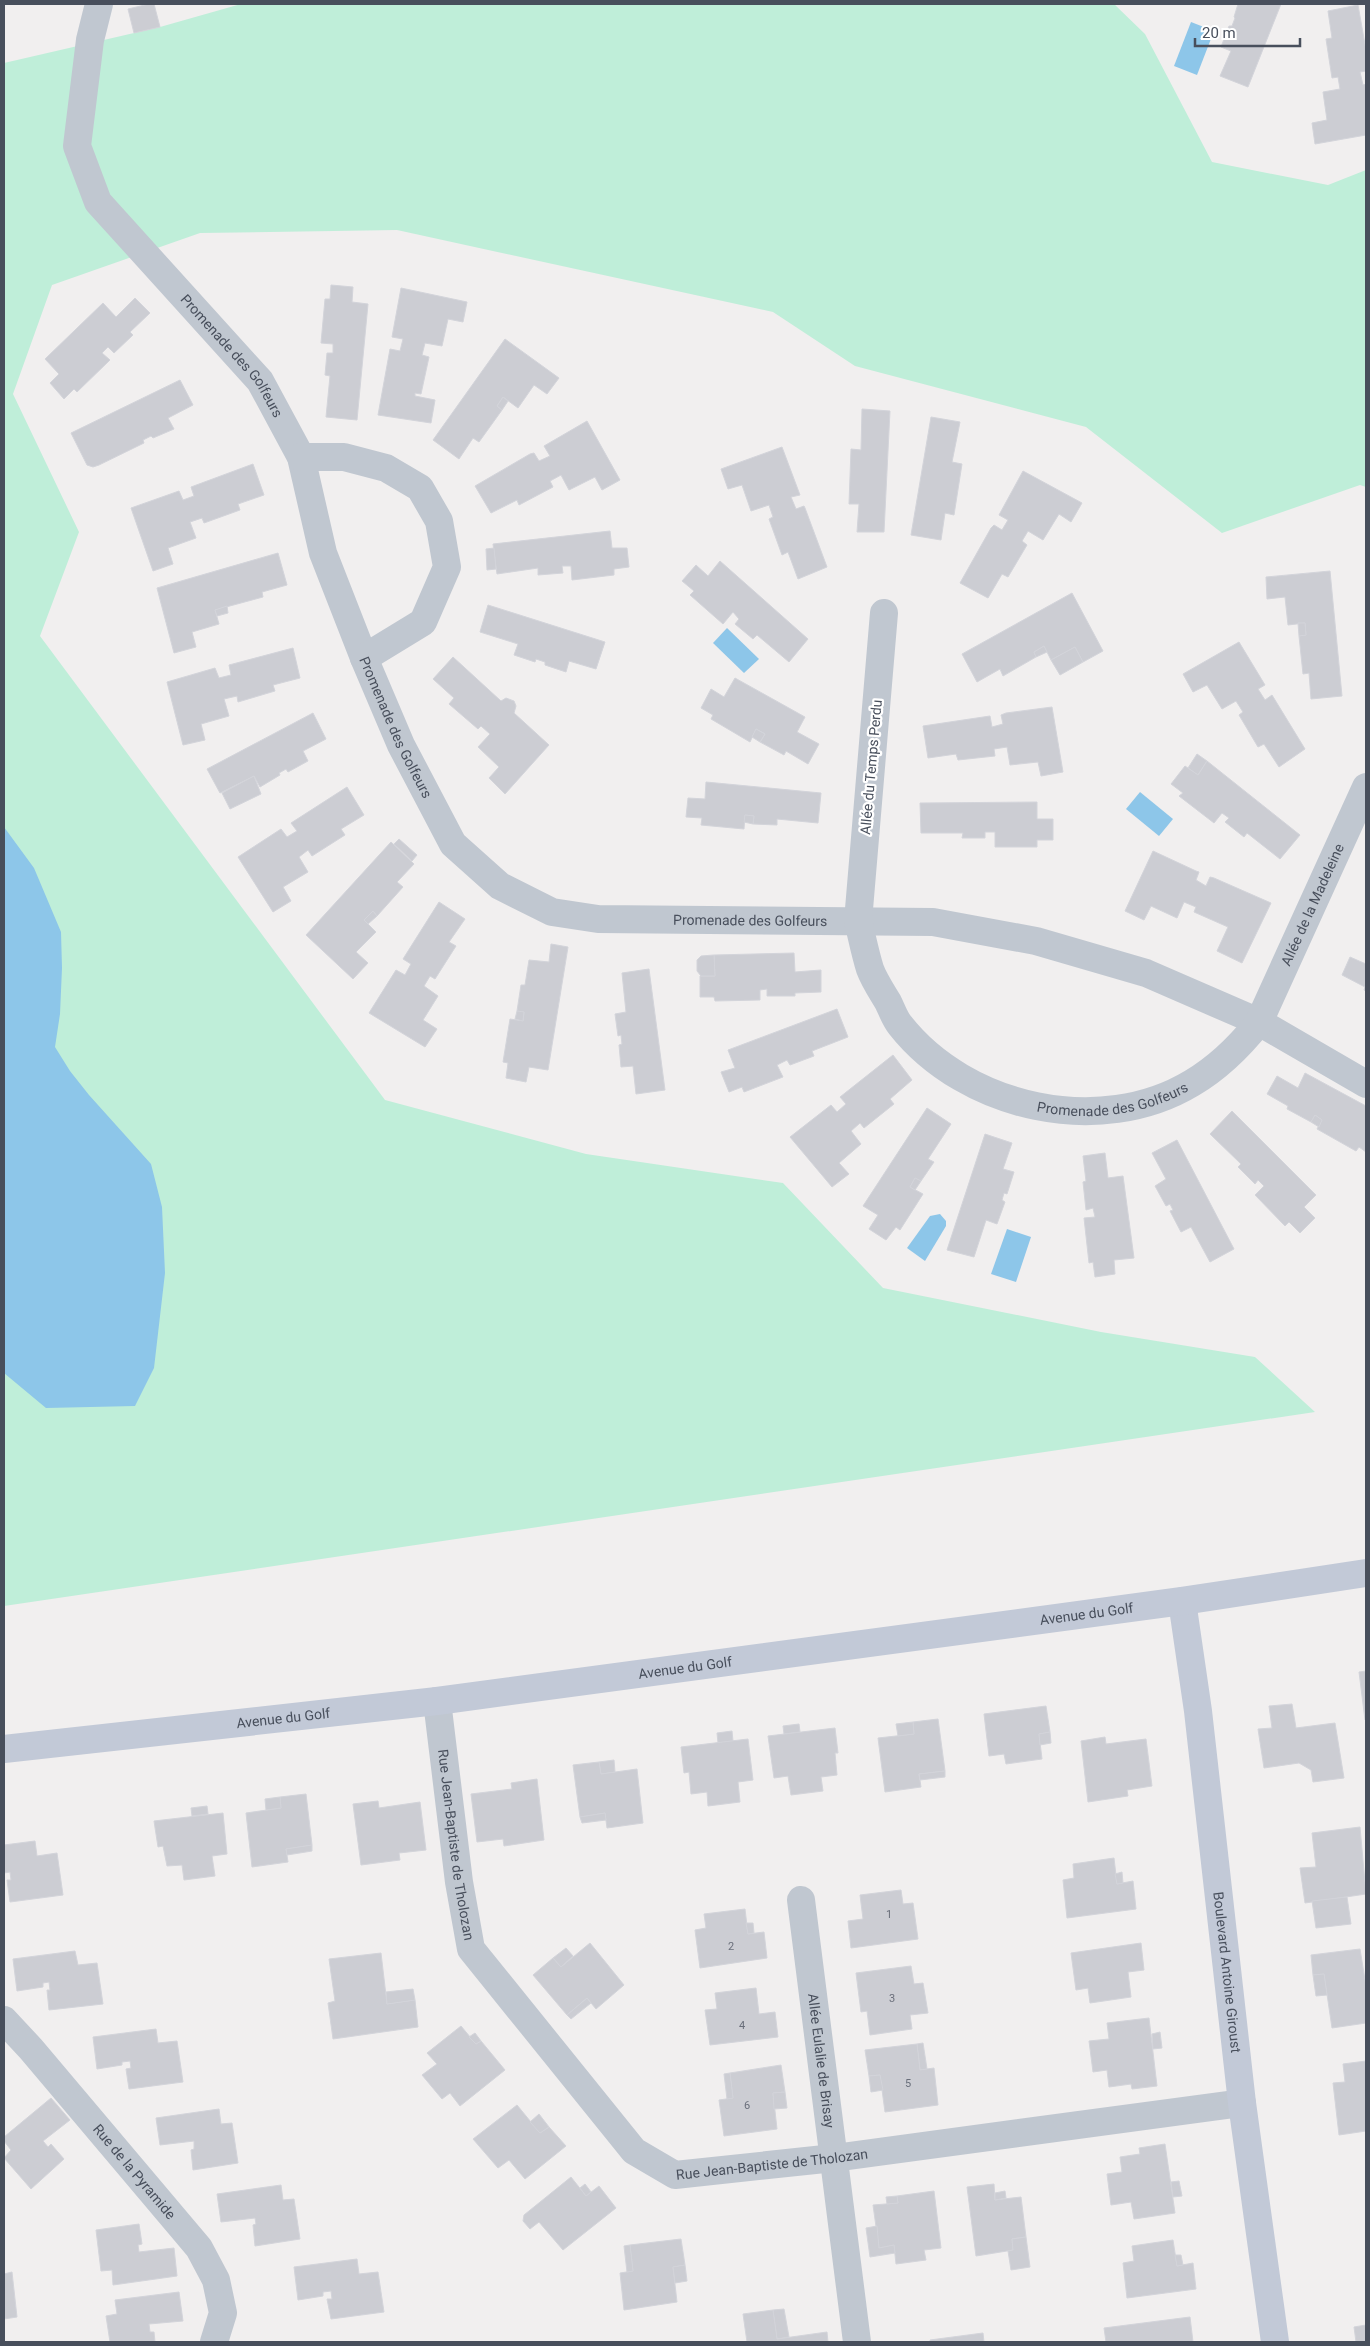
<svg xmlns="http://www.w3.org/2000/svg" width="1370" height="2346" font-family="Roboto,sans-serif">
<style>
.green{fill:#bfeed9}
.water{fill:#8dc6e9}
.building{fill:#cccdd3;stroke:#d3d4da}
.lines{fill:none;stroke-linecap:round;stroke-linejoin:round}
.street{stroke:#c0c7d0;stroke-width:28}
.secondary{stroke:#c2c9d7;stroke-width:28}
.labels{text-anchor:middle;stroke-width:4.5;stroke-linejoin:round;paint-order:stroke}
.number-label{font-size:11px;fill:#696e7a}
.street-label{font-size:14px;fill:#484f5c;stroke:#fff}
</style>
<rect width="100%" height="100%" fill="#f1efef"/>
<!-- green -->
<path class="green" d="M241,4h873l31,30 67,128 116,23 38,-15v317l-6,-2 -138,48 -136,-106 -231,-61 -82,-54 -376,-82 -197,3 -148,52 -39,109 66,138 -39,104 345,464 201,54 197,29 100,105 218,44 154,25 60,55 -1311,194v-1543l156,-36z"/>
<!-- water -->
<g class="water">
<path d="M1191,22l23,9 -17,44 -23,-9z"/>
<path d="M727,628l32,31 -15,14 -31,-30z"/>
<path d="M1140,792l33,27 -14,17 -33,-27z"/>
<path d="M4,827l30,41 27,64 1,36 -2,46 -5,33 15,24 19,24 62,69 11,43 3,66 -11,95 -19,38 -89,2 -42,-35z"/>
<path d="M940,1214l6,7v5l-21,35 -18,-13 23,-32z"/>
<path d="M1007,1229l24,8 -15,45 -25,-8z"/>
</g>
<!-- building -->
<g class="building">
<path d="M149,4h5l6,23 -26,6 -6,-24z"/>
<path d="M1238,4h43l-33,83 -28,-11 11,-25 -10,-4 8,-21h3l3,-8 -1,-1z"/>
<path d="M1358,5l8,45v21l-6,1 3,13 3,-1v51l-51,9 -3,-21 15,-3 -4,-28 17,-3 -2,-12 -6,1 -6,-39 6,-1 -4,-27z"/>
<path d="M331,285l22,2 -1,15 16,2 -11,116 -31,-3 4,-41 -5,-1 2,-22h6v-9l-12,-1 4,-44h5z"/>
<path d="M401,288l66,14 -4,20 -15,-3 -6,27 -17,-3 -3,12 7,2 -8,37 -6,-1v3l20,4 -4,23 -53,-8 12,-66 10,2 3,-12 -11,-2z"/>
<path d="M135,298l15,15 -20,19 3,3 -19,18 -6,-6 -6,6 8,7 -33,32 -3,-3 -10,10 -14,-16 9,-9 -14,-15 58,-56 13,14z"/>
<path d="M505,339l54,39 -12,16 -13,-9 -16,23 -15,-11 -6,9 5,4 -23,32 -6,-4 -14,21 -26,-19z"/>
<path d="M180,380l13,25 -25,13 6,11 -21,9 -2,-2 -8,4 1,3 -45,22 -6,2 -6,-2 -16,-32z"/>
<path d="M503,397l5,4 -6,9 -5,-4z"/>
<path d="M862,409l28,2 -6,121h-27l2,-28h-10l2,-55 10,1z"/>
<path d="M931,417l29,5 -8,40 10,2 -8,51 -9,-2 -4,27 -30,-5z"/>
<path d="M587,421l33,59 -18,10 -7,-13 -26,13 -8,-15 -11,6 3,6 -34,18 -2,-5 -26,13 -16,-27 55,-32 4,-1 5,8 11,-5 -6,-10z"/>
<path d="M782,447l18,48 -9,2 5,12 8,-3 1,2 22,59 -29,12 -10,-27 -6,3 -13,-36 4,-2 -4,-12 -18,6 -9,-26 -14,4 -7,-20z"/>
<path d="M253,464l11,31 -26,9 2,6 -36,13 -2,-5 -12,4 6,16 -28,10 5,16 -20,7 -22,-63 48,-17 4,9 11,-4 -3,-9z"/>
<path d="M1023,471l59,32 -11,19 -12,-8 -16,26 -15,-9 -6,10 5,4 -19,32 -6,-3 -14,24 -28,-15 31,-55 3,-3 8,5 6,-10 -9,-5z"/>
<path d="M610,531l2,17h15l2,19 -15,2v6l-42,5 -1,-14h-9l1,7 -25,2v-7l-41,6 -4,-30z"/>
<path d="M494,548l2,21 -9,1 -1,-21z"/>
<path d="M278,553l9,32 -25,7 1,5 -48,13 4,14 -27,8 4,15 -22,6 -17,-65z"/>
<path d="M720,561l88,78 -19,23 -32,-27 -4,4 -18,-15 4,-5 -6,-7 -10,12 -33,-29 4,-4 -12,-10 14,-16 12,11z"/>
<path d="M1330,571l12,125 -31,3 -2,-26 -6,1 -4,-38 7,-1 -1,-12 -17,2 -3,-28 -18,2 -1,-22z"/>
<path d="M1072,593l31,58 -20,11 -8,-15 -24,13 -7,-14 -10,6 2,5 -33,19 -3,-7 -23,13 -15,-28z"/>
<path d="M488,605l117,37 -9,27 -27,-8 -3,11 -21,-7v-3l-9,-3 -1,3 -21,-7 4,-11 -38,-12z"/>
<path d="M227,606l1,7 -11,3 -2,-6z"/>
<path d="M1298,623h7l1,12 -7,1z"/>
<path d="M1239,642l26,43 -7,4 7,11 7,-5 33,54 -26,18 -15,-23 -6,3 -19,-32 4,-3 -7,-11 -14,8 -15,-24 -14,7 -10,-18z"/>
<path d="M1044,646l3,6 -11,5 -2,-5z"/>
<path d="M1075,647l8,15 -23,13 -9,-15z"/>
<path d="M293,648l7,30 -27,7 2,6 -37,11 -1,-6 -13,3 5,17 -28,8 4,16 -22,5 -16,-63 48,-14 4,10 12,-3 -2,-10z"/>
<path d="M453,657l48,44 5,-3 8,3 2,5 -2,7 35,32 -44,49 -16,-16 10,-11 -21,-20 12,-13 -9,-8 -3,3 -29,-25 5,-6 -21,-19z"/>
<path d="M735,678l70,39 -8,15 22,12 -11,20 -22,-13 -2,4 -24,-13 5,-8 -9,-5 -6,13 -39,-23 2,-4 -12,-7 10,-19 13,8z"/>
<path d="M1052,707l11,65 -22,4 -3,-14 -28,3 -3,-18 -13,2 1,7 -37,4 -2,-6 -28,4 -5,-32 67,-10 2,11 11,-3 -2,-9 5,-2z"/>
<path d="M313,713l13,26 -23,12 5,10 -20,11 -2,-3 -7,4 1,2 -20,12 -6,-11 -34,17 -13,-24z"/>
<path d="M756,729l9,5 -5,8 -8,-5z"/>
<path d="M1197,754l10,7 -9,14 -10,-7z"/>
<path d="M1207,761l93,74 -20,24 -33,-26 -3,4 -19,-15 4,-4 -7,-5 -8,10 -35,-27 4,-3 -12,-9 14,-18 13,9z"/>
<path d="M254,776l7,18 -31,15 -8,-16z"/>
<path d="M706,782l115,11 -3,30 -41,-4v6l-24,-1 1,-8 -9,-1 -1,14 -43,-4 1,-7 -16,-1 2,-19 17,1z"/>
<path d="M347,787l17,28 -23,14 4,6 -33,21 -4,-6 -9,7 9,15 -25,15 8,14 -18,11 -35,-55 43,-28 6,8 10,-6 -6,-8z"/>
<path d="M1037,802v17h16v21h-16v7h-42v-15h-10v6h-23l1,-5h-42l-1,-30z"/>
<path d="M745,815l9,1 -1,8 -9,-2z"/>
<path d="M399,839l18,16 -5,6 -18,-17z"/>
<path d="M391,842l23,22 -17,18 6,5 -26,29 -4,-5 -9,9 12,12 -20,20 12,11 -15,16 -47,-44z"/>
<path d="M1153,851l43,20 3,1 -3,8 10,6 4,-9 4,1 57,25 -29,60 -25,-12 11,-24 -34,-15 2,-5 -12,-5 -7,16 -26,-12 -7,14 -19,-9z"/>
<path d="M439,902l26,17 -16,23 7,4 -21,33 -5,-3 -6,10 14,10 -15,24 14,9 -12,18 -56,-34 27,-43 9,5 6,-11 -8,-5z"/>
<path d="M373,911l4,5 -9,8 -4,-4z"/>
<path d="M551,944l17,3 -20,123 -19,-3 -3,15 -20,-4 2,-15 -5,-1 7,-43 13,2 1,-9 -7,-1 4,-26h4l4,-25 20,2z"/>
<path d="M794,953l1,19 26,-2v22l-26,1v3h-28v-7l-7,1v10l-45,1 -1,-4h-14v-21h15l-1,-21z"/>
<path d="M714,955l1,21h-14l-4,-5v-11l4,-4z"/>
<path d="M1350,957l16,7v27l-2,-1 1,-3 -23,-12z"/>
<path d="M649,969l16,121 -29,4 -3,-28 -12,1 -2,-22 3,-1 -1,-9 -3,1 -3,-22 11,-2 -4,-39z"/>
<path d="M837,1009l11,28 -36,14 2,5 -24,9 -3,-5 -10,5 6,12 -39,15 -2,-5 -13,5 -8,-20 14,-4 -7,-18z"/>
<path d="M517,1011l7,1 -1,9 -8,-2z"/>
<path d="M893,1055l19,25 -22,19 4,5 -30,24 -4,-5 -9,8 10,13 -22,19 10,11 -17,13 -42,-50 41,-32 6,7 9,-8 -6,-7z"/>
<path d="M1305,1073l61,33v46l-7,-5 -3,4 -39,-22 5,-9 -7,-5 -4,7 -24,-13 1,-3 -21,-12 10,-18 21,12z"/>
<path d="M927,1108l24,16 -23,35 6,3 -13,19 -6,-3 -5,9 13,7 -23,36 -4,-3 -10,13 -17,-11 9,-14 -15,-9z"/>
<path d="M1232,1111l84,84 -12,12 11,11 -15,15 -11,-11 -4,4 -30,-31 9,-9 -6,-6 -3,4 -17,-17 3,-3 -31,-30z"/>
<path d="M1315,1115l7,5 -3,7 -8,-5z"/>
<path d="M985,1134l27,9 -9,26 11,3 -7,22 -3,-1 -2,7 3,2 -8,22 -11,-4 -12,37 -27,-7z"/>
<path d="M1177,1140l57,109 -24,13 -19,-35 -10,5 -11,-21 3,-1 -3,-6 -4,2 -11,-20 11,-7 -14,-26z"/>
<path d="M1105,1153l3,25 15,-2 11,82 -20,2 1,14 -20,3 -2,-15 -4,1 -5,-45 11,-1 -2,-9 -7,2 -3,-28 3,-1 -3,-25z"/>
<path d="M915,1178l6,3 -6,9 -5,-3z"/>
<path d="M1366,1671v48l-1,1 -6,-48z"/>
<path d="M1292,1704l4,24 39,-5 9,55 -31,4 -2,-12 -12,-7 -35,5 -6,-39 14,-1 -3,-22z"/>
<path d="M1046,1706l4,26 -11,2 3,25 -36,5 -2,-10 -15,2 -5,-42z"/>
<path d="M938,1719l7,52 -26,3 2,13 -36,5 -7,-54 36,-4 -1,-12z"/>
<path d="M913,1722l1,12 -16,2 -2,-12z"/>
<path d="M799,1724l1,8 -16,2 -1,-8z"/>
<path d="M835,1728l3,25h-3l2,22 -16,2 2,14 -32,4 -3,-19 -14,2 -6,-42z"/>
<path d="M732,1731l1,10 -15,2 -1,-10z"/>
<path d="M1050,1732l1,11 -11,2 -1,-11z"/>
<path d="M1105,1737l1,7 40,-5 6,47 -25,4 1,6 -40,6 -7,-61z"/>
<path d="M748,1739l5,41 -15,2 2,20 -32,4 -1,-14 -16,2 -2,-22 -5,1 -3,-26z"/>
<path d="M614,1760l1,12 -14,2 -2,-12z"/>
<path d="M599,1762l2,12 36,-5 6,54 -36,5 -2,-15 -25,4 -7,-52z"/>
<path d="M945,1771v6l-25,3 -1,-6z"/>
<path d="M537,1779l7,61 -40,6 -1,-7 -26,3 -6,-48 41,-5 -1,-6z"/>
<path d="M306,1794l6,51 -26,4 2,13 -36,5 -6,-54 35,-5 -1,-11z"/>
<path d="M280,1797l1,11 -15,2 -1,-11z"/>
<path d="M378,1801l1,7 41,-6 6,48 -27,3 1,7 -39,5 -8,-61z"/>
<path d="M207,1806l1,8 -16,2 -1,-8z"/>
<path d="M223,1813l4,41 -15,2 3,20 -31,4 -2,-15 -15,1 -4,-20 -5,1 -4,-26z"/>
<path d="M605,1813l1,7 -24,3 -2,-6z"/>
<path d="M1360,1827l6,67 -61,9 -5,-35 16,-1 -4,-34z"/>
<path d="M35,1841l2,15 20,-3 6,42 -53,7 -3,-22h4l-1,-8 -6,1v-28z"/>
<path d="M312,1845v6l-25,4 -1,-6z"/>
<path d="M1114,1858l3,26 16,-3 3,28 -69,9 -4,-38 11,-2 -1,-14z"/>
<path d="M1122,1872l1,11 -6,1 -2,-10z"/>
<path d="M901,1890l2,14 10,-1 5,36 -67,9 -3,-27 15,-2 -3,-24z"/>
<path d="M1347,1897l4,27 -35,4 -4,-27z"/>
<path d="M745,1909l3,25 16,-2 3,26 -67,10 -5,-38 11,-2 -2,-14z"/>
<path d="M746,1923h7l1,10 -6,1z"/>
<path d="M590,1943l34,42 -28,24 -9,-11 -20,17 -34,-40 20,-17 8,9z"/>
<path d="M1141,1943l3,27 -16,2 3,25 -41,6 -2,-15 -12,2 -5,-37z"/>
<path d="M566,1948l7,8 -12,11 -8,-9z"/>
<path d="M1360,1949l6,37v37l-34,5 -8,-54 -11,1 -2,-20z"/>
<path d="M75,1951l3,14 19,-2 6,41 -54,6 -2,-20h3l-1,-8 -6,1v4l-26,4 -4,-32z"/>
<path d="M381,1953l6,51 28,-4 3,27 -85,12 -5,-36 7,-2 -6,-42z"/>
<path d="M911,1966l3,18 9,-1 5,30 -18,2 2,14 -42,6 -3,-24 -6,1 -5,-39z"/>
<path d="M1324,1974l3,21 -11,1 -3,-21z"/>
<path d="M756,1988l3,26 16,-2 3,25 -68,8 -5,-35 12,-1 -2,-16z"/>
<path d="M413,1989l2,11 -28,4 -1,-12z"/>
<path d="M587,1998l4,5 -20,16 -4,-4z"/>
<path d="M1149,2018l8,68 -25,3 -1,-5 -22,3 -2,-17 -14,2 -4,-31 20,-2 -2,-16z"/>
<path d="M461,2026l15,18 5,-3 24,29 -45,36 -10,-13 -8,6 -20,-24 15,-11 -10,-11z"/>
<path d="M156,2029l2,14 19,-2 6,41 -54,7 -3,-20 5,-1 -1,-7 -8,1v3l-25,4 -4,-32z"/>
<path d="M1160,2032l2,16 -9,1 -1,-15z"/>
<path d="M475,2033l6,8 -5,3 -7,-7z"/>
<path d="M923,2043l4,26 -7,1 -3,-26z"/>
<path d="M917,2044l3,26 14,-2 4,37 -53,7 -5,-37 -11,1 -4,-26z"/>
<path d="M1366,2061v70l-27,4 -6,-52 12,-1 -2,-18z"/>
<path d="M781,2065l4,27 -12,1 4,36 -53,7 -5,-36 14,-2 -3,-25z"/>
<path d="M730,2073l3,25 -6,1 -3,-25z"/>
<path d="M880,2075l3,15 -12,2 -2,-16z"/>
<path d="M785,2092l2,16 -13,1 -1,-16z"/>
<path d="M51,2098l19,22 -27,21 5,6 3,-3 13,15 -33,30 -27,-31 7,-8 -7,-9v-4z"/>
<path d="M517,2105l23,28 9,-6 17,19 -41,33 -16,-19 -11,8 -25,-29z"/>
<path d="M219,2109l2,15 11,-1 6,40 -45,7 -2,-20 3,-1v-8l-34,4 -4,-27z"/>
<path d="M539,2114l10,13 -9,6 -10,-11z"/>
<path d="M1165,2144l10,69 -41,6 -3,-17 -20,3 -4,-31 15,-2 -2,-15 20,-3 -1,-6z"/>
<path d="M571,2177l15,19 13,-10 17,22 -53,42 -24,-28 -9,7 -7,-8 1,-6z"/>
<path d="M1179,2181l3,15 -9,1 -2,-15z"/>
<path d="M585,2184l6,8 -5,4 -6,-8z"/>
<path d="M994,2184l1,16 26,-3 5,40 -14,2 1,11 -37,6 -9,-69z"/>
<path d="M281,2185l2,15 11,-1 6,40 -45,7 -2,-21 3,-1 -1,-6 -34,4 -4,-28z"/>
<path d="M934,2191l7,57 -17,2 2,10 -30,4 -2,-19 -15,3 -6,-43 25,-2 -1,-7z"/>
<path d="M1005,2191l1,7 -11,2v-7z"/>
<path d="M897,2196l1,7 -11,1 -1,-7z"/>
<path d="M139,2224l3,20 -4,1 1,7 35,-4 3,28 -64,9 -1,-15 -11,1 -5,-41z"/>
<path d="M877,2226l2,22 15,-3 1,8 -25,4 -4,-29z"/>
<path d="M1026,2237l4,30 -19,3 -3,-19 5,-1 -1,-11z"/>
<path d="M681,2239l4,26 -12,2 4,35 -53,8 -4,-37 13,-2 -3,-26z"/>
<path d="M1173,2240l4,26 16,-3 3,26 -69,9 -4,-35 11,-2 -2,-15z"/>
<path d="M630,2245l3,26 -6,1 -3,-26z"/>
<path d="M1175,2255h6l2,10 -6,1z"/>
<path d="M357,2259l2,15 19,-2 6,40 -53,7 -4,-20h5l-1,-8 -8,1v4l-25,4 -4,-33z"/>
<path d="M685,2265l2,16 -12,2 -2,-16z"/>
<path d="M12,2272l5,45 -13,2v-45z"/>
<path d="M179,2292l4,29 -34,3 1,8h4l1,10h-45l-4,-26 11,-2 -2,-14z"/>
<path d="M784,2309l5,28 -12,2 -4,-29z"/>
<path d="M773,2310l4,29 50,-7 1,10h-81l-4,-28z"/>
<path d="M1190,2317l3,25h-87l-2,-14z"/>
<path d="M1366,2325v17h-10l-2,-15z"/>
<path d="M983,2333l1,9h-54v-2z"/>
</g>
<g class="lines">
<!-- street -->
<g class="street">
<path id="s1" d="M99,4l-9,36 -13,106 21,56 162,179 41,76 22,96 41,105 37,87 52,99 47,42 52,26 46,7 335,3 103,19 110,32 113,49 107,62"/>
<path d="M301,457h43l42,11 34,20 19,33 8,46 -24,55 -59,36"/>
<path id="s2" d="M884,613l-26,308c4,16 7,32 12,48 4,11 12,23 18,33 4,8 7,17 12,23 66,84 201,113 292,58 27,-16 48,-37 67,-61l107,-235"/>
<path id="s3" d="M437,1701l22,181 12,67 163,202 41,24 159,-17 408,-55"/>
<path id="s4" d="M801,1900l56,442"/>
<path id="s5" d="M4,2020l27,29 168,199 17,32 7,33 -9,29"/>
</g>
<!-- secondary -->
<g class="secondary">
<path id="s6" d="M1182,1601l16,110 44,392 33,239"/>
<path id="s7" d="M4,1749l433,-48 745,-100 184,-28"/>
</g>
</g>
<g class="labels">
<!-- number labels -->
<g class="number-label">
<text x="889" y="1918">1</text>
<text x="731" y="1950">2</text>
<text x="892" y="2002">3</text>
<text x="742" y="2029">4</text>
<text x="908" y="2087">5</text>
<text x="747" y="2109">6</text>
</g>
<!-- street labels -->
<g class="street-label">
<text dy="5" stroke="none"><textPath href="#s1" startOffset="408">Promenade des Golfeurs</textPath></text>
<text dy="5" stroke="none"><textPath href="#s1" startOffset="819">Promenade des Golfeurs</textPath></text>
<text transform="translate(871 767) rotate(-85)" y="5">Allée du Temps Perdu</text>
<text dy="5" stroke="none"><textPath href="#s2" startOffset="965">Allée de la Madeleine</textPath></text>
<text dy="5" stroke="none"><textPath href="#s1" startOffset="1269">Promenade des Golfeurs</textPath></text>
<text dy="5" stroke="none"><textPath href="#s2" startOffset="662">Promenade des Golfeurs</textPath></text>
<text dy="5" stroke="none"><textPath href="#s7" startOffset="1091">Avenue du Golf</textPath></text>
<text dy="5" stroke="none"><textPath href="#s7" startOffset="686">Avenue du Golf</textPath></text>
<text dy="5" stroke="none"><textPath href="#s7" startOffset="281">Avenue du Golf</textPath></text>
<text dy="5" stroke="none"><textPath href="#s3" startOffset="145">Rue Jean-Baptiste de Tholozan</textPath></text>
<text dy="5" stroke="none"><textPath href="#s6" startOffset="374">Boulevard Antoine Giroust</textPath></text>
<text dy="5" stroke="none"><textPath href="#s4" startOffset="162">Allée Eulalie de Brisay</textPath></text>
<text dy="5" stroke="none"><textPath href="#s3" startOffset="655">Rue Jean-Baptiste de Tholozan</textPath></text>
<text dy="5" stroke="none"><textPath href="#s5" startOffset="200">Rue de la Pyramide</textPath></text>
</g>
</g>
<!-- border -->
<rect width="1370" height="2346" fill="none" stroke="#484f5c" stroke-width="10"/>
<!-- scale -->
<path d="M1195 38v8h105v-8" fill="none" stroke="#484f5c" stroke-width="2.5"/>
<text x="1202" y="38" font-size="15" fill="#484f5c" stroke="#ffffff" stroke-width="4" paint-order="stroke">20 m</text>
</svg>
